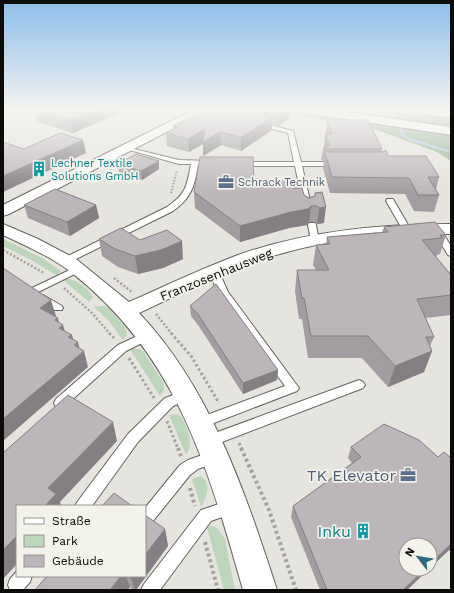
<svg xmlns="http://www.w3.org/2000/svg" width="454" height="593" font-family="'Work Sans',sans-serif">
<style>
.green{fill:#bdd5bb}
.forest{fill:#92b18f}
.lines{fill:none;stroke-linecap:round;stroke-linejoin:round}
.stream{fill:#a7cbec;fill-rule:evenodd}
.service-casing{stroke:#63625c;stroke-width:2}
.minor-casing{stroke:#63625c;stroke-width:2}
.motorway-casing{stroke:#63625c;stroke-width:2}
.path-far3{stroke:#a4a29d;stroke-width:2;stroke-dasharray:1.5 1.5;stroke-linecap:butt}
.path-far2{stroke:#a4a29d;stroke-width:2.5;stroke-dasharray:2 2;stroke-linecap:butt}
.path-far1{stroke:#a4a29d;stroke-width:3;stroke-dasharray:2.5 2.5;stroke-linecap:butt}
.path{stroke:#a4a29d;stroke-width:4;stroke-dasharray:3 3;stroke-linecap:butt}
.service{fill:#fff;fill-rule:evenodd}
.minor{fill:#fff;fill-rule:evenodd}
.motorway{fill:#fff;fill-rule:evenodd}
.wall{fill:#a29da1}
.shaded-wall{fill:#847f83}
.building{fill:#bcb6bb;stroke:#847f83}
.labels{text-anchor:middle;stroke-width:3.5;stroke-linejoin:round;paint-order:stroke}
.far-culture-label{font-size:11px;fill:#0d838f;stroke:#f3f2eb;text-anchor:start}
.far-service-label{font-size:11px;fill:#4e5e75;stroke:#f3f2eb;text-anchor:start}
.street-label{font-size:13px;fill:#0c0b09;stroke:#f3f2eb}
.near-service-label{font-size:16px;fill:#4e5e75;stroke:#f3f2eb;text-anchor:end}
.near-culture-label{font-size:16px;fill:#0d838f;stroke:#f3f2eb;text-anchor:end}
</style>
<rect width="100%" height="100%" fill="#e6e4de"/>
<!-- green -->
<g class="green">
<path d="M371,110h28l-4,11 -28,-4z"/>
<path d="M3,239l39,19 19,13 -4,5 -22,-14 -32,-16z"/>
<path d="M69,279c8,1 21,11 24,18l-4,5 -26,-22z"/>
<path d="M98,306h7l3,2 17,19 2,8 -4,5 -15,-20 -14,-13z"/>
<path d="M130,349h9l4,2 20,31 1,8 -4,6z"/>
<path d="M176,414l5,2c6,14 14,25 5,39l-17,-40z"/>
<path d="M200,476c13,7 6,22 1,31l-9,-28z"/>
<path d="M212,526l5,2 8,11 10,51h-11l-17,-63z"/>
</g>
<!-- forest -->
<g class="forest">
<path d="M273,110h29l149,23v28l-14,-9 -68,-25 -35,-5z"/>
<path d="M399,110l50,9 2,1v5l-14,2 -42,-6z"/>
</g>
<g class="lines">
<!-- stream -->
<path class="stream" d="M400,110h2l5,5 -5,13 1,6 7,4 41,13v2l-43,-13 -7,-5 -1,-7 5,-13z"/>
<defs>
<g id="service">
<path d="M259,122l34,9 8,31h36l3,2 -3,2h-35l10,43 -1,2h-6l-1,-2 -9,-43h-54l-3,-2 3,-2h53l-6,-29 -31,-8 -1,-1z"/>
<path d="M126,147l53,13 32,1 3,2 -3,2h-13c-4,22 -6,32 -25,46l-105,52h-6l-2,-2 2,-2 105,-52c19,-13 20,-21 24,-43h-12l-53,-15z"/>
<path d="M387,199h6l18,31 -1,2h-6l-18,-31z"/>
<path d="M309,223h6l1,2 3,16 -1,2 -3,1 -4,-3 -3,-16z"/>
<path d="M437,228l3,1 11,17v10l-3,-1 -15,-24z"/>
<path d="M78,266l3,1 2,2 -2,2 -45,22h-6l-2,-2 2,-2z"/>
<path d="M214,269l5,3 9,20 71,96 -2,3 -96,37 -5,-1 -2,-4 2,-4 89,-33 -66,-91 -10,-23z"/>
<path d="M43,295l19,11 1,2 -1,2h-8l-15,-10 -1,-2 1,-2z"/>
<path d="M148,331l4,1 1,3 -1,3 -26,13 -62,56 -4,1 -4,-1 -2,-4 2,-4 62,-54z"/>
<path d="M359,380l4,2 2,3 -2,3 -154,59 -5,-2 -2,-4 2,-4z"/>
<path d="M187,390l4,2 2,3 -2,3 -18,8 -35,36 -46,64h-17l3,-5 50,-67 37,-36z"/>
<path d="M214,451l5,2 2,4 -2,4 -21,8 -8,6 -37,46 -5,3 -3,-2v-14l35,-43 8,-5z"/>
<path d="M231,500l5,2 3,5 -3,5 -25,9 -51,69h-19l3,-6 57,-74z"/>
<path d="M17,571v5h15l-2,6 -7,8h-13l-2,-5 2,-6z"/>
</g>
<g id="minor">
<path d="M193,110h14l-2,2 -196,102 -6,2v-11z"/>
<path d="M3,224l35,15 38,20 53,43c36,-16 72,-33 109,-47 68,-24 141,-31 213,-31v10c-59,0 -118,4 -175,21 -47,14 -92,37 -137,58 72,76 106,179 138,277h-34c-35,-123 -66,-234 -171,-317 -20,-16 -46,-27 -69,-38z"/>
</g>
<g id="motorway">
<path d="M306,110h28l117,17v8l-139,-21 -4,-1z"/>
<path d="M418,110h33v8l-27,-4 -4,-1z"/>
</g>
</defs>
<!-- service casing -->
<use href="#service" class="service-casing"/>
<!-- minor casing -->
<use href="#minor" class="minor-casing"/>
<!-- motorway casing -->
<use href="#motorway" class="motorway-casing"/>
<!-- path-far3 -->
<path class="path-far3" d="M171,193l6,-23"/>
<!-- path-far2 -->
<g class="path-far2">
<path d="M3,250l41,23"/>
<path d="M114,278l18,14"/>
<path d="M64,288l28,25 18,21"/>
<path d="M156,314l16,20"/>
</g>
<!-- path-far1 -->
<g class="path-far1">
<path d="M109,333l5,5"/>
<path d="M171,333l20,23 28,47"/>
<path d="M129,358l25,40"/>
<path d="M167,421l11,28"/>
<path d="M239,443l3,6"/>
</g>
<!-- path -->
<g class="path">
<path d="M178,448l3,8"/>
<path d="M241,448l28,62 27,80"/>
<path d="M190,488l5,18"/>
<path d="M205,542l13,48"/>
</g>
<!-- service -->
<use href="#service" class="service"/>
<!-- minor -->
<use href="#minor" class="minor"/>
<!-- motorway -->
<use href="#motorway" class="motorway"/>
</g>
<!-- wall -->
<g class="wall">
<path d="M34,110h92l-53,23 -36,-11z"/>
<path d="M205,110h86l-1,8 -12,8 -6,-2v6l-31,21 -20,-6 -18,11v-12l-14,8 -22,-6 -1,-13 7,-4v-3z"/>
<path d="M327,120l55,29v3l6,4 51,21 -3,13 3,5 -5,17 -20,-1 -9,-17 -75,-1 -7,-25 1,-7 -3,-1 2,-11 1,-1v-3l1,-11h2l-1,-3z"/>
<path d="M118,164l41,5 -17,11 -23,-8z"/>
<path d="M254,179l39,9 11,7 5,3 6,-2v-3l9,30 -7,1 -2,-2h-6l-2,3 -18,3 -49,14 -45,-34 -1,-16z"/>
<path d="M24,205h72l3,13 -29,18 -42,-18z"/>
<path d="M384,227l62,8 -6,19 -3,1 -1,2 15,18v40l-26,3 9,19 -4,9 2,5 -8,21 -36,15 -26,-29h-54l-6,-39h-3l-4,-28 2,-21h19l-3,-5 3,-20 10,-1 1,-7 55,-5z"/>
<path d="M99,239l41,1 43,19 -20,9 -25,6 -20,-7 -16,-11z"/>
<path d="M190,306l88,64 -1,10 -34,14 -45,-69 -7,-9z"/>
<path d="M351,447l87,10 13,1v94l-2,-2 -19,18v-23l-24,24h23l-22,21h-87l-29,-73 2,-11 59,-43 -4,-5z"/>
<path d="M165,529l3,17 -32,44h-3l-3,-3 -83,-11h98z"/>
</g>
<!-- shaded-wall -->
<g class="shaded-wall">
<path d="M95,110h31l-53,23 -2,-13z"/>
<path d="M288,110h3l-1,8 -12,8 1,-11z"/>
<path d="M272,118v12l-31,21v-14z"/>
<path d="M205,129l15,3 1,13 -18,11v-12l-14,8 -1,-13z"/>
<path d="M83,140l3,13 -83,39v-16z"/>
<path d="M159,161v8l-17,11 -1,-9z"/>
<path d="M96,205l3,13 -29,18 -3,-14z"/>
<path d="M311,206l-2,16 -2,3 -18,3 -49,14v-16z"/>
<path d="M326,207l-2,16 -7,1 2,-16z"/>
<path d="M182,241l1,18 -20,9 -25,6 -3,-18z"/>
<path d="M51,300l5,16 -11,8 -5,-16z"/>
<path d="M58,318l2,9 3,-2 5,16 -4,3 -9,-24z"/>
<path d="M72,335l3,10 3,-3 3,12 3,-3 4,16 -85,74v-22l65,-82z"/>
<path d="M432,351l-8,21 -36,15 7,-21z"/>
<path d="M278,370l-1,10 -34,14v-11z"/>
<path d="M113,422l4,19 -57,61 1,4h-16l3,-18z"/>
<path d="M165,529l3,17 -32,44h-1l-5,-14h15v-21z"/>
<path d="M17,536v28l-14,15v-29z"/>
<path d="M451,544v3l-2,3 -19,18v-4z"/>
<path d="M425,569h4l-22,21h-4z"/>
<path d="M121,576h5l4,11 -2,3h-18z"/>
</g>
<!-- building -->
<g class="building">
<path d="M36,110h59l-24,10z"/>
<path d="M205,110h35l32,8 -31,19 -21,-5 -17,10 2,-13 -17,10 -22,-6 11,-6 -4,-1z"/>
<path d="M257,110h31l-9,5z"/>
<path d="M327,120h41l14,29h-59l6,-4 -4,-11h7z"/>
<path d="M60,133l23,7 -80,36v-34l21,7z"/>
<path d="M386,150l2,6h38l13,21h-11l11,18h-21l-9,-17 -77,-1 -7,-25h57z"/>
<path d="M136,154l23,7 -18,10 -23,-7z"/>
<path d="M200,157h53l1,22 39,1v8h9l2,7 5,3 6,-2v-3l7,-1 4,15 -7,1 -2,-2h-6l-3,3 -17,3 -51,14 -46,-34z"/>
<path d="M55,189l41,16 -29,17 -43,-17z"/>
<path d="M435,222l11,13h-6l2,3 -20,2 29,35v20l-34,4 17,38h-8l6,14 -37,15 -27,-30h-57l-7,-38h-2l-5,-28h32l-13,-25 14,-1 -3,-7 61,-5 -4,-5z"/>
<path d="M121,228l19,12 27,-10 15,11 -21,9 -26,6 -20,-7 -16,-10z"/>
<path d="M3,268l48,32 -11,8 18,10 -3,2 8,5 -4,3 13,7 -4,2 10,5 -4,3 10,6 -81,68z"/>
<path d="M216,284l62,86 -35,13 -45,-69 -8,-8z"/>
<path d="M68,395l45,27 -65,66 8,6 -11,12h-28v30l-14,14v-97z"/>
<path d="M384,424l35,16 19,17 6,-5 7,6v86l-21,20v-19h-24v24h19l-22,21h-76l-34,-84 68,-49 -10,-10z"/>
<path d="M114,493l18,13h-30z"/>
<path d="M145,515l20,14 -20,26z"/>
<path d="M47,576h74l-11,14h-75z"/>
</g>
<!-- sky -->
<linearGradient id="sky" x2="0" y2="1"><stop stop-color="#8ebdea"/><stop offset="0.57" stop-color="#f4f3f0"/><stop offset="1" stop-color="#f4f3f0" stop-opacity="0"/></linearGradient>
<rect width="454" height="193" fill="url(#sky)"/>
<!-- icons -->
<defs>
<symbol id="building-bare" viewBox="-9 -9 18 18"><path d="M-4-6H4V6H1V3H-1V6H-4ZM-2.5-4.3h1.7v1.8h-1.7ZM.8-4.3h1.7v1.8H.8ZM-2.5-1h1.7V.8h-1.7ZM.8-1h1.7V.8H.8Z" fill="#0f9aa8" stroke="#f3f2eb" stroke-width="2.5" paint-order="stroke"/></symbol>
<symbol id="office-bare" viewBox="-9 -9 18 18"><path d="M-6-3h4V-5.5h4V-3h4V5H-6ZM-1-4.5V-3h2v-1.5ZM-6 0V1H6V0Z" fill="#5c6f8a" stroke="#f3f2eb" stroke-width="2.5" paint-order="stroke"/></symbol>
</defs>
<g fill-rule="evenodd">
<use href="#building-bare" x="28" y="158" width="22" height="22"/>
<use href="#office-bare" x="215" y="171" width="22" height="22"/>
<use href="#office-bare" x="397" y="464" width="22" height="22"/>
<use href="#building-bare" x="352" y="520" width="22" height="22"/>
</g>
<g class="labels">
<!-- far-culture labels -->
<g class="far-culture-label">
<text x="51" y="167">Lechner Textile<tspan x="51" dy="13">Solutions GmbH</tspan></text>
</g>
<!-- far-service labels -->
<g class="far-service-label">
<text x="238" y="186">Schrack Technik</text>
</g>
<!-- street labels -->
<g class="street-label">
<text transform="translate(216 274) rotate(-22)" y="5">Franzosenhausweg</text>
</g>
<!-- near-service labels -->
<g class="near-service-label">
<text x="396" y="481">TK Elevator</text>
</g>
<!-- near-culture labels -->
<g class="near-culture-label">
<text x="351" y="537">Inku</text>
</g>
</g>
<!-- border -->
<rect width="454" height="593" fill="none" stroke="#0c0b09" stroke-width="8"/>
<!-- legend -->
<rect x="16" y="505" width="130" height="72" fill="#f3f2eb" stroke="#979691"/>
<rect x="24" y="518" width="20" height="6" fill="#ffffff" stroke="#979691"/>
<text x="52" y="525" font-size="12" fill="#0c0b09">Straße</text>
<rect x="24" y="535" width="20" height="12" fill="#bdd5bb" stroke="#979691"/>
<text x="52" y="545" font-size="12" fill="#0c0b09">Park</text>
<rect x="24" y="555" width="20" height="12" fill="#bcb6bb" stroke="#979691"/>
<text x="52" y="565" font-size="12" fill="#0c0b09">Gebäude</text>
<!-- north arrow -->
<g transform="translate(418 557) rotate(301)"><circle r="19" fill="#f3f2eb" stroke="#979691"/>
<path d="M0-3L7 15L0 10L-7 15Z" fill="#2c6c80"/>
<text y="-6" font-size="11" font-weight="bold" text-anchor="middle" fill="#0c0b09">N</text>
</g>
</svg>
